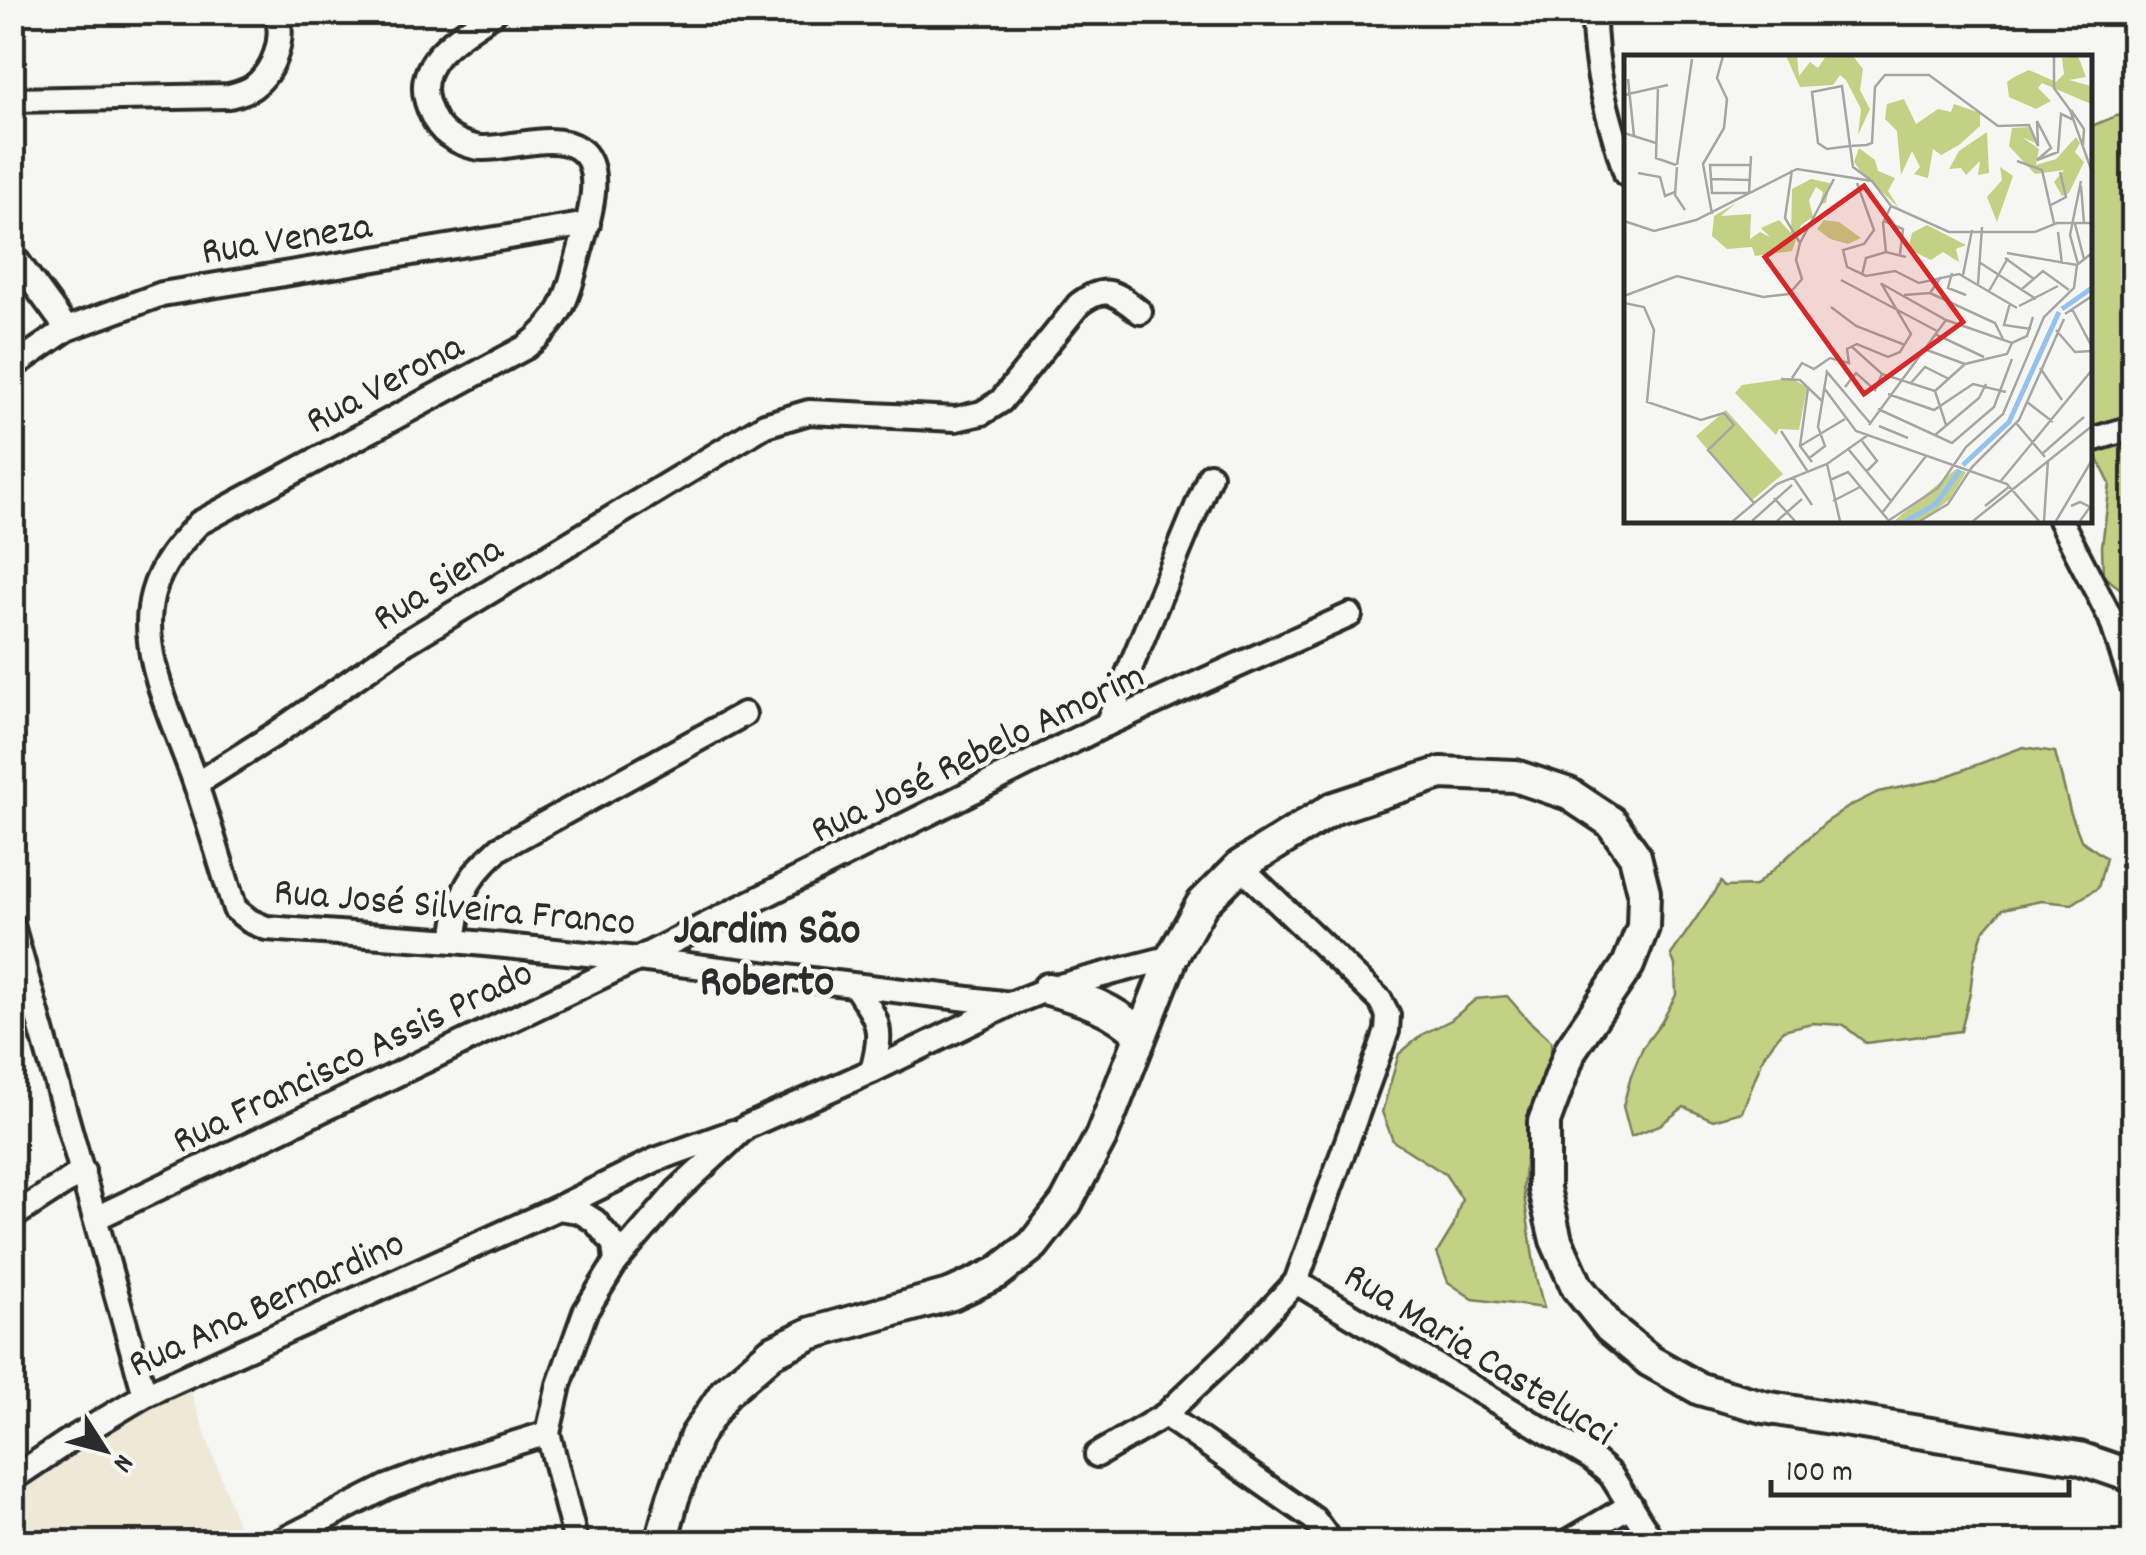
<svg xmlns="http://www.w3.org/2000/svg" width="2146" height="1555" font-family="Dekko,sans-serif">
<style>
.built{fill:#f0e8d6}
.green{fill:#c3d184;stroke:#777e58;stroke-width:2.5}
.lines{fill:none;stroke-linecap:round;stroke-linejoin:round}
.minor-casing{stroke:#2b2b2b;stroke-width:30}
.tertiary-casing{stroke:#2b2b2b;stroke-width:38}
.minor{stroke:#f6f6f2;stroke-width:22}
.tertiary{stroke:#f6f6f2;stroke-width:30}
.labels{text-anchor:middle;stroke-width:9;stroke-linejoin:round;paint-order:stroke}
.street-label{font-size:40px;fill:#2b2b2b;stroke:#f6f6f2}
.quarter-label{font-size:45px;font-weight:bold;fill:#2b2b2b;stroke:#f6f6f2}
.inset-river{fill:none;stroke:#93c2ee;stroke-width:5}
.inset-road{fill:none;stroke:#a5a5a2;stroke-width:2.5}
.view{fill:#d62828;fill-opacity:0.15;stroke:#d62828;stroke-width:5}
.inset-edge{fill:none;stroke:#2b2b2b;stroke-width:5}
</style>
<rect width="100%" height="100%" fill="#f6f6f2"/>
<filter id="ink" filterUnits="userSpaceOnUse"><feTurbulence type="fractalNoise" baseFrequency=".01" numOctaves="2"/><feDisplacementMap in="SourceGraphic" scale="20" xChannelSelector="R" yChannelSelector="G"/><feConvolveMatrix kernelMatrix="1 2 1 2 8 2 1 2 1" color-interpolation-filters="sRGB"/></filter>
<g filter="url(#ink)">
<!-- built -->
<path class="built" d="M185,1376l59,166h-231v-60z"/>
<!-- green -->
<g class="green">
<path d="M2133,114v480h-5l-25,-18 -1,-30 8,-62 -14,-28 -7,-2v-327l27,-11z"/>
<path d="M2023,747l32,5 15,59 11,29 25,18 -8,30 -26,16 -31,-3 -38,8 -20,23 -9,28 -4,33 -9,38 -95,12 -23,-18 -31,-2 -29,7 -19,25 -22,57 -29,8 -29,-13 -24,18 -29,11 -8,-30 8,-30 12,-29 18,-24 15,-28 -1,-30 -4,-10 50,-73 4,5 30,-1 70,-63 25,-17 28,-14 59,-12z"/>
<path d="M1507,996l21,24 23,21 1,30 -26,87 -3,30 13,90 8,30 -71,-9 -25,-17 -11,-29 16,-26 9,-28 -17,-25 -52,-33 -11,-29 17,-58 24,-20 28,-14 25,-21z"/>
</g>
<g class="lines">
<defs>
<g id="minor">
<path d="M495,12c-30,21 -81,46 -68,90 6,19 14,32 33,40 7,3 14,6 22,6 29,1 72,-17 97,1 26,18 10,69 3,94 -14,48 -14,72 -56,104l-327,176c-20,21 -38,41 -46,70 -17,61 24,134 43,192 14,41 26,83 39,124l15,12 16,7 188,13 184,18 372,45"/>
<path d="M1594,12c-1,56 15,109 32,162"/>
<path d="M12,100l217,-4c8,-2 17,-4 24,-9 21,-16 33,-49 23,-75"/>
<path d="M12,254l55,75"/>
<path d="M12,367l55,-38 95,-35 426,-70"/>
<path d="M2088,441l46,-14"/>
<path d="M2060,520l51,99 23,70"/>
<path d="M1107,724l103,-249"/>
<path d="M196,784l79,-50 130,-91 360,-218 44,-13 147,7 26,-6 19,-12 78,-97c28,-21 38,-10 61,8"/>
<path d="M12,925l133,470"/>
<path d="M454,941c7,-49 9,-59 46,-93l244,-134"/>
<path d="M855,986c24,36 29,42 17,85"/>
<path d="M558,1208l21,3 16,10 19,23 2,18"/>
<path d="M12,1217l71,-46"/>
<path d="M96,1218l542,-259 469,-235 243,-109"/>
<path d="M1296,1282l295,176 20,17 42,67"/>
<path d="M1165,1415l149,104 11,15 2,8"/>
<path d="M1097,1455l68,-40 68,-65 63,-68 91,-251 1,-16 -8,-15 -140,-134"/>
<path d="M12,1479l55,-37 78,-47 413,-187 97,-48 78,-28"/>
<path d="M279,1542l108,-55 64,-24 97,-30"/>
<path d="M576,1542l-28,-109 11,-48 26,-73 31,-50 61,-71 69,-64 126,-56 138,-67 38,-15 124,-32"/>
<path d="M1568,1542l63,-37"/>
</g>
<g id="tertiary">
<path d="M1048,989c36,10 65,19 92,45"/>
<path d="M661,1542l12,-44 23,-62 29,-43 47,-41 40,-19 140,-39 45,-21 36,-28 33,-42 35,-66 71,-180 30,-53 38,-38 94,-58 107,-35 74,3 54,18 42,28 24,34 9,36 -1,35 -15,38 -57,84 -27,73v67l12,51 21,47 33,41 40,33 50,28 64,18 315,51 55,19"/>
</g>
</defs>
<!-- minor casing -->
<use href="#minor" class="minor-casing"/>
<!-- tertiary casing -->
<use href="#tertiary" class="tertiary-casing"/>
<!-- minor -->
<use href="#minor" class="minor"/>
<!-- tertiary -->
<use href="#tertiary" class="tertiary"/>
</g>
</g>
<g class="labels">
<!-- street labels -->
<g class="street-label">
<text transform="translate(286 236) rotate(-9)" y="14">Rua Veneza</text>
<text transform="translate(383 381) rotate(-28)" y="14">Rua Verona</text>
<text transform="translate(436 581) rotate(-32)" y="14">Rua Siena</text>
<text transform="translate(976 750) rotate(-26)" y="14">Rua José Rebelo Amorim</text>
<text transform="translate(455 904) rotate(5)" y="14">Rua José Silveira Franco</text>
<text transform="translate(351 1054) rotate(-26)" y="14">Rua Francisco Assis Prado</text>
<text transform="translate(265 1301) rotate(-25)" y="14">Rua Ana Bernardino</text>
<text transform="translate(1481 1352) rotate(32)" y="14">Rua Maria Castelucci</text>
</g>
<!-- quarter labels -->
<g class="quarter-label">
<text x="767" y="942">Jardim São<tspan x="767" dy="52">Roberto</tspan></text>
</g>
</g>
<!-- overview -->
<g transform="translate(1624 55)">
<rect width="468" height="468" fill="#f6f6f2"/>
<path d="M162,1h11l2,20 11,-14 8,6 8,-12h27l10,13 -3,21 10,19 -12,26 3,-26 -15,-29 -6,-5 -7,10 -33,2zM454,1l8,21 -17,3 22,6v18l-49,-21 -4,5 13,13 -15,8 -27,-12 -2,-15 7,-5 15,-7 27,12 8,-8 -2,-16zM280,44l12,25 22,-15 13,3 3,-8 26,9v13l-21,19 -18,10 -8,-6 -5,29 -14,-4 6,-7 -8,-16 -11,24 -4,-44 -12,-12 2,-15zM407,72l4,16 -13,-6 17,12 -3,16 20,-6 20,-22 4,6 -5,9 9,10 -15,31 -7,3 -8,-14 10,-12 -29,4 -26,-28 3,-18zM363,77l2,41 -11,2 2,-14 -14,14 -5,-7 -12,1 10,-18zM235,93l16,12 3,11 17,7 -7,13 11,17 -38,-36 -7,-10zM376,112l13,9 -16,46 -10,-25 15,-17zM187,124l19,4 -4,20 -6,1 3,-12 -7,-5 -7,13 4,17 -12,8 -9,26 -37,5 -3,-9 -25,2 -15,-13 2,-20 22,-13 -15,13 30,-2 -1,25 10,-7 10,5 -9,-9 18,-8 12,13 1,-44zM200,165l15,2 22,16 -13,6 -18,-5 -13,-10zM303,170l39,20 -10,4 3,13 -16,-10 -12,8 -23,-11 4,-16zM166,323l17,9 -8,43 -20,-1 -3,6 -41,-42 7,-8zM102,355l57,64 -32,27 -55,-65zM332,414l10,3 -16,27 -27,22h-29z" fill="#c3d184"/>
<path class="inset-river" d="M438,254l30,-21M339,410l46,-43 50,-110M282,466l30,-17 24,-34"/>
<path class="inset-road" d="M430,1v32l16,22 22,62M4,24l6,57M34,32l-2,71 20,7M0,40l44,-10M447,55l13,19 -1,16M0,78l32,10M393,106l25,9 12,53M53,110l15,-106M126,110h-40l2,28h37l2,-37M53,112l-2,28 10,15M168,115l-7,48 15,25M14,118l22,4 5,19 10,-4M88,124l37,1M248,126l-19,-14 -3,-21 -8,-60 -30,6 6,51 9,6 23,-3 17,-1 5,-2 3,-56 10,-12h44l69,51 31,-1 9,21 -1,-25 14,27 -14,12 21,-8 3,-38 13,6M233,128l17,47 -10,14 -21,6 4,17 19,9 29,-5 24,12 40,-9 58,34M457,131l3,37M427,150l15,-8 -6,-25M88,159l-9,-50 21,-36 3,-29 -10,-21 6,-22M0,166l30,10 42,-11 101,-51 75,12 19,25 58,26h86l22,-9h35M260,166l19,8 -3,25M451,169l9,35M434,177l4,32M262,197l-3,-29 8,-17M383,198l70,12M381,203l29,21M355,207l57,37M454,209l-8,-29 11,-54M328,218l-4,15 18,7M238,220l4,-17 20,-6 20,5M339,220l9,-45M217,225l96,51M258,229l64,36 66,23 15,-7 6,-19M354,229l4,-57M398,234l21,-18 26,19M365,236l19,-33M306,238l65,30 8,16M280,240l26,-2 11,-16M0,241l53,-20 86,21 26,-3 13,-15 -6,-19 4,-17 34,-64M0,248l20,4 10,23 -7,72 54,18 23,-7 10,12 -26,25 46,53M386,248l-6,22 27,4M395,251l39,-20M207,252l25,19 49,19M448,254l20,38M441,259l27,-18M432,275l19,22 17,-1M311,279l49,23M227,291l31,28 53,17M300,294l41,15M416,313l22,32M168,323l10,-15 12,6 16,-11 19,5 -2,-14 10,-5 31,13 12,-5 11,-18 -30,-51M157,324l19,1 22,21M286,329l15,-17 24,12M221,332l11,-14 19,17 7,-16M184,333l-8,58 12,16M200,333l32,43 151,53 32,37M311,336l30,-27 42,-10 5,-11M311,336l11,34M264,339l46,16 39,-26 33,8M403,347l26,20M254,354l74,34 42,-36 18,-48M392,368l29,34M245,370l77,-105M255,371l29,12M157,376l27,41M311,380l44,-37 7,-14M238,386l15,20 -11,11M176,391l45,-27M225,395l42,51M418,399l42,-37M184,404l17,-13 -7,-19 9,-55 43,51M203,409l13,57M169,422l19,28M206,425l18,-8 41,49M376,427l92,-112M150,443l21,23M209,446l27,-14M361,451l25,-20M447,451l9,-4 10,5 -10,14M258,458l44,-57M109,466l44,-37 50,-20 41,-29M128,466l40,-36M153,466l25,-22M264,466l50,-33 28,-41 37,-33 41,-97 30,-29 3,-23 15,-12M296,466l28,-17 24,-37 47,-47 45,-101M349,466l119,-95M420,466l4,-61M432,466l36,-61"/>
<path class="view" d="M240,131l99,136 -99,72 -99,-137z"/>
<rect width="468" height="468" class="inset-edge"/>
</g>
<!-- margin -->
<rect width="2146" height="1555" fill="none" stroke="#f6f6f2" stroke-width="50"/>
<rect x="25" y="25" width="2096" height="1505" fill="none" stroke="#2b2b2b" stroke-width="4" filter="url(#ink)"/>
<!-- north arrow -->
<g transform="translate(105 1450) rotate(126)" stroke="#f6f6f2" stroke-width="8" paint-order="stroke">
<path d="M0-8L18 38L0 25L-18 38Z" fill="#2b2b2b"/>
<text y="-15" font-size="28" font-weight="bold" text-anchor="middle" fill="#2b2b2b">N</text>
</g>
<!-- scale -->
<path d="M1771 1480v15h298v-15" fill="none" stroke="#2b2b2b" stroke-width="5"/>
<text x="1786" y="1480" font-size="30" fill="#2b2b2b" stroke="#f6f6f2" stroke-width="8" paint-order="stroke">100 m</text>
</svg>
